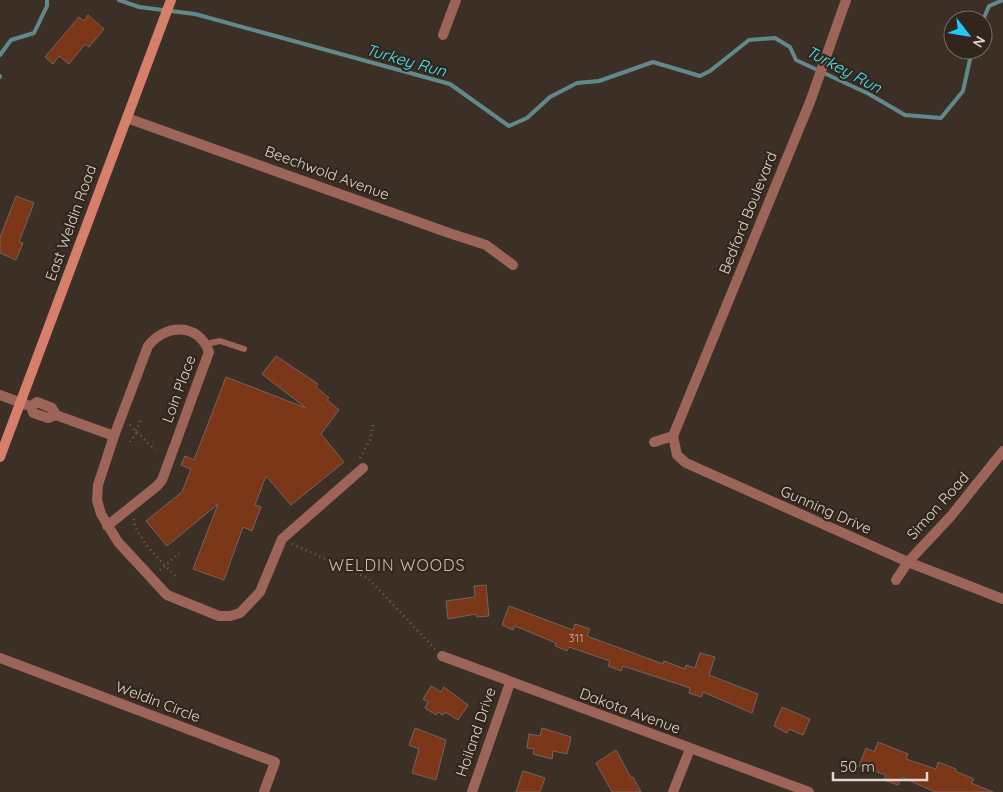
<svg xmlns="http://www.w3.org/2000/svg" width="1003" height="792" font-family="Quicksand,sans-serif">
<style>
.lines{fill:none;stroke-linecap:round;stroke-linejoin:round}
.stream{stroke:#61898b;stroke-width:4}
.building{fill:#7a3617;stroke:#75645c}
.path{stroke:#71665d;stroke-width:2.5;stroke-dasharray:1 4;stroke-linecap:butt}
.lane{stroke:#9c6558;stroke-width:6}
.street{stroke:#9c6558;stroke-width:10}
.secondary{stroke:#d6806c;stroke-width:10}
.labels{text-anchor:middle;stroke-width:4.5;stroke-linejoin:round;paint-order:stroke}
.number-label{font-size:12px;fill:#c6afa2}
.street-label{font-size:15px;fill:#dfd7d0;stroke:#32251b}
.water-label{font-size:16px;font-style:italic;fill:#42ebfd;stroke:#32251b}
.neighbourhood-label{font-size:16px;letter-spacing:1px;fill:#d0c0b3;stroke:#32251b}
</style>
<rect width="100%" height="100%" fill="#3c2f25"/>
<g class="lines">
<!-- stream -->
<g class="stream">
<path d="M119,0l20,7 56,7 255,70 59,42 18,-8 23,-21 27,-14 22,-2 54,-19 47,14 10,-5 39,-31 26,-2 15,9 6,13 73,34 36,21 36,3 22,-27 9,-41"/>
<path d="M983,20l6,-14 14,-6"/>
<path d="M0,55l11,-15 23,-7 13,-27v-6"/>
<path d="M0,76v1"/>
</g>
</g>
<!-- building -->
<g class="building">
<path d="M88,15l16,14 -15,18 -4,-3 -16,20 -10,-8 -6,8 -8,-7 34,-40 5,4z"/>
<path d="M16,196l18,7 -15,39 4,1 -7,17 -16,-7v-15z"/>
<path d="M276,356l42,28 -2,3 13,11 -2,2 12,10 -18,24 23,28 -53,43 -25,-29 -11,29 6,2 -9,24 -9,-4 -19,53 -31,-11 25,-65 -51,42 -21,-25 36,-29 9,-23 -10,-4 4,-9 9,4 32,-83 80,31 -44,-34z"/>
<path d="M486,585l3,31 -12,1 -1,-3 -28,5 -2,-18 29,-4 -1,-11z"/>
<path d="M509,606l64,24 2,-6 15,5 -3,7 76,28 1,-3 21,8 1,-4 9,3 5,-15 15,4 -6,18 49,19 -6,19 -49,-21 -2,5 -12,-4 1,-5 -67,-22 -2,5 -13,-5 2,-5 -41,-14 -2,4 -12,-5 1,-3 -41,-17 -2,4 -11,-5z"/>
<path d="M431,686l10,6 3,-5 24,18 -10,15 -13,-8 -2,3 -5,-3 -2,3 -11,-7 3,-6 -5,-3z"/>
<path d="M782,707l28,12 -7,16 -14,-6 -2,4 -13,-7z"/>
<path d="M415,728l31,12 -10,40 -24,-7 7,-24 -10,-4z"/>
<path d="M542,728l29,9 -4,17 -14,-3 -1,8 -19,-5 1,-5 -7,-1 2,-14 11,2z"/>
<path d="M878,742l30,12 -2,5 30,10 2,-7 18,7 -1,2 19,8 -3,4 22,9h-58l-33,-15 -4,8 -14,-5 2,-5 -27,-9 7,-18 8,4z"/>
<path d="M616,750l15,28 2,-1 8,15h-29l-16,-29z"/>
<path d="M523,771l22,7 -5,14h-24z"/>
</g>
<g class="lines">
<!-- path -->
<g class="path">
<path d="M130,425l25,25"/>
<path d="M136,431l5,-11"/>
<path d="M130,442l7,-10"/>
<path d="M360,458l10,-18 4,-19"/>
<path d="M134,519c0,17 31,47 43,58"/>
<path d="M292,544l76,34 67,71"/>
<path d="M160,570l19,-17"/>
</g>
<!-- lane -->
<path class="lane" d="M206,344l14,-3 24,8"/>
<!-- street -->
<g class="street">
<path d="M443,35l13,-35"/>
<path d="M127,118l322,115 37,12 27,20"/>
<path d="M0,395l27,10"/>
<path d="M31,406l2,7 15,5 8,-3 58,21"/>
<path d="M31,406l6,-4 15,6 4,7"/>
<path d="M673,436l137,-334 36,-102"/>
<path d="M654,442l19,-6 4,19 9,8 222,99 95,37"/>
<path d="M107,526l50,-40 5,-6 44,-120 3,-8c-11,-30 -44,-28 -61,-6l-34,90 -16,49 -1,15 4,14 17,28 49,53 52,21h11l10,-3 20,-21 22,-53 81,-71"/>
<path d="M896,580l12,-18 43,-46 52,-65"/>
<path d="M442,656l367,136"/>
<path d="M0,658l275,104 -11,30"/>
<path d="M472,792l38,-109"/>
<path d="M673,792l17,-43"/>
</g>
<!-- secondary -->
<path class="secondary" d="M0,457l171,-457"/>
</g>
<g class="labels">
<!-- number labels -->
<g class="number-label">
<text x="576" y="642">311</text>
</g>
<!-- street labels -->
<g class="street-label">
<text transform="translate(327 173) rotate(20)" y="5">Beechwold Avenue</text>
<text transform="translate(748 213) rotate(-68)" y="5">Bedford Boulevard</text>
<text transform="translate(71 223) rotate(-70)" y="5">East Weldin Road</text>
<text transform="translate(179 389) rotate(-70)" y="5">Loin Place</text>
<text transform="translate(938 506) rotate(-48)" y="5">Simon Road</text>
<text transform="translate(826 510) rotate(24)" y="5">Gunning Drive</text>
<text transform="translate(158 702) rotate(21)" y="5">Weldin Circle</text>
<text transform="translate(630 711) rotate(20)" y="5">Dakota Avenue</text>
<text transform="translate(476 732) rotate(-71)" y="5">Hoiland Drive</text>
</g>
<!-- water labels -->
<g class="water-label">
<text transform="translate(406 60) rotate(16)" y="6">Turkey Run</text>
<text transform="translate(844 69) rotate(28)" y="6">Turkey Run</text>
</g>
<!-- neighbourhood labels -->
<g class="neighbourhood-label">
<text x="397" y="571">WELDIN WOODS</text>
</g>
</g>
<!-- north arrow -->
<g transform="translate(968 35) rotate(121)"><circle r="24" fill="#32251b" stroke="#776c63"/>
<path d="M0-4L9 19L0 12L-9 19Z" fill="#20c9fd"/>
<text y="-8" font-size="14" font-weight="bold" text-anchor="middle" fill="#dfd7d0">N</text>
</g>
<!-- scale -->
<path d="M833 772v8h94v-8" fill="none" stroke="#dfd7d0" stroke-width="2.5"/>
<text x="840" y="772" font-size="15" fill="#dfd7d0" stroke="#32251b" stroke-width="4" paint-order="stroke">50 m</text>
</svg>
